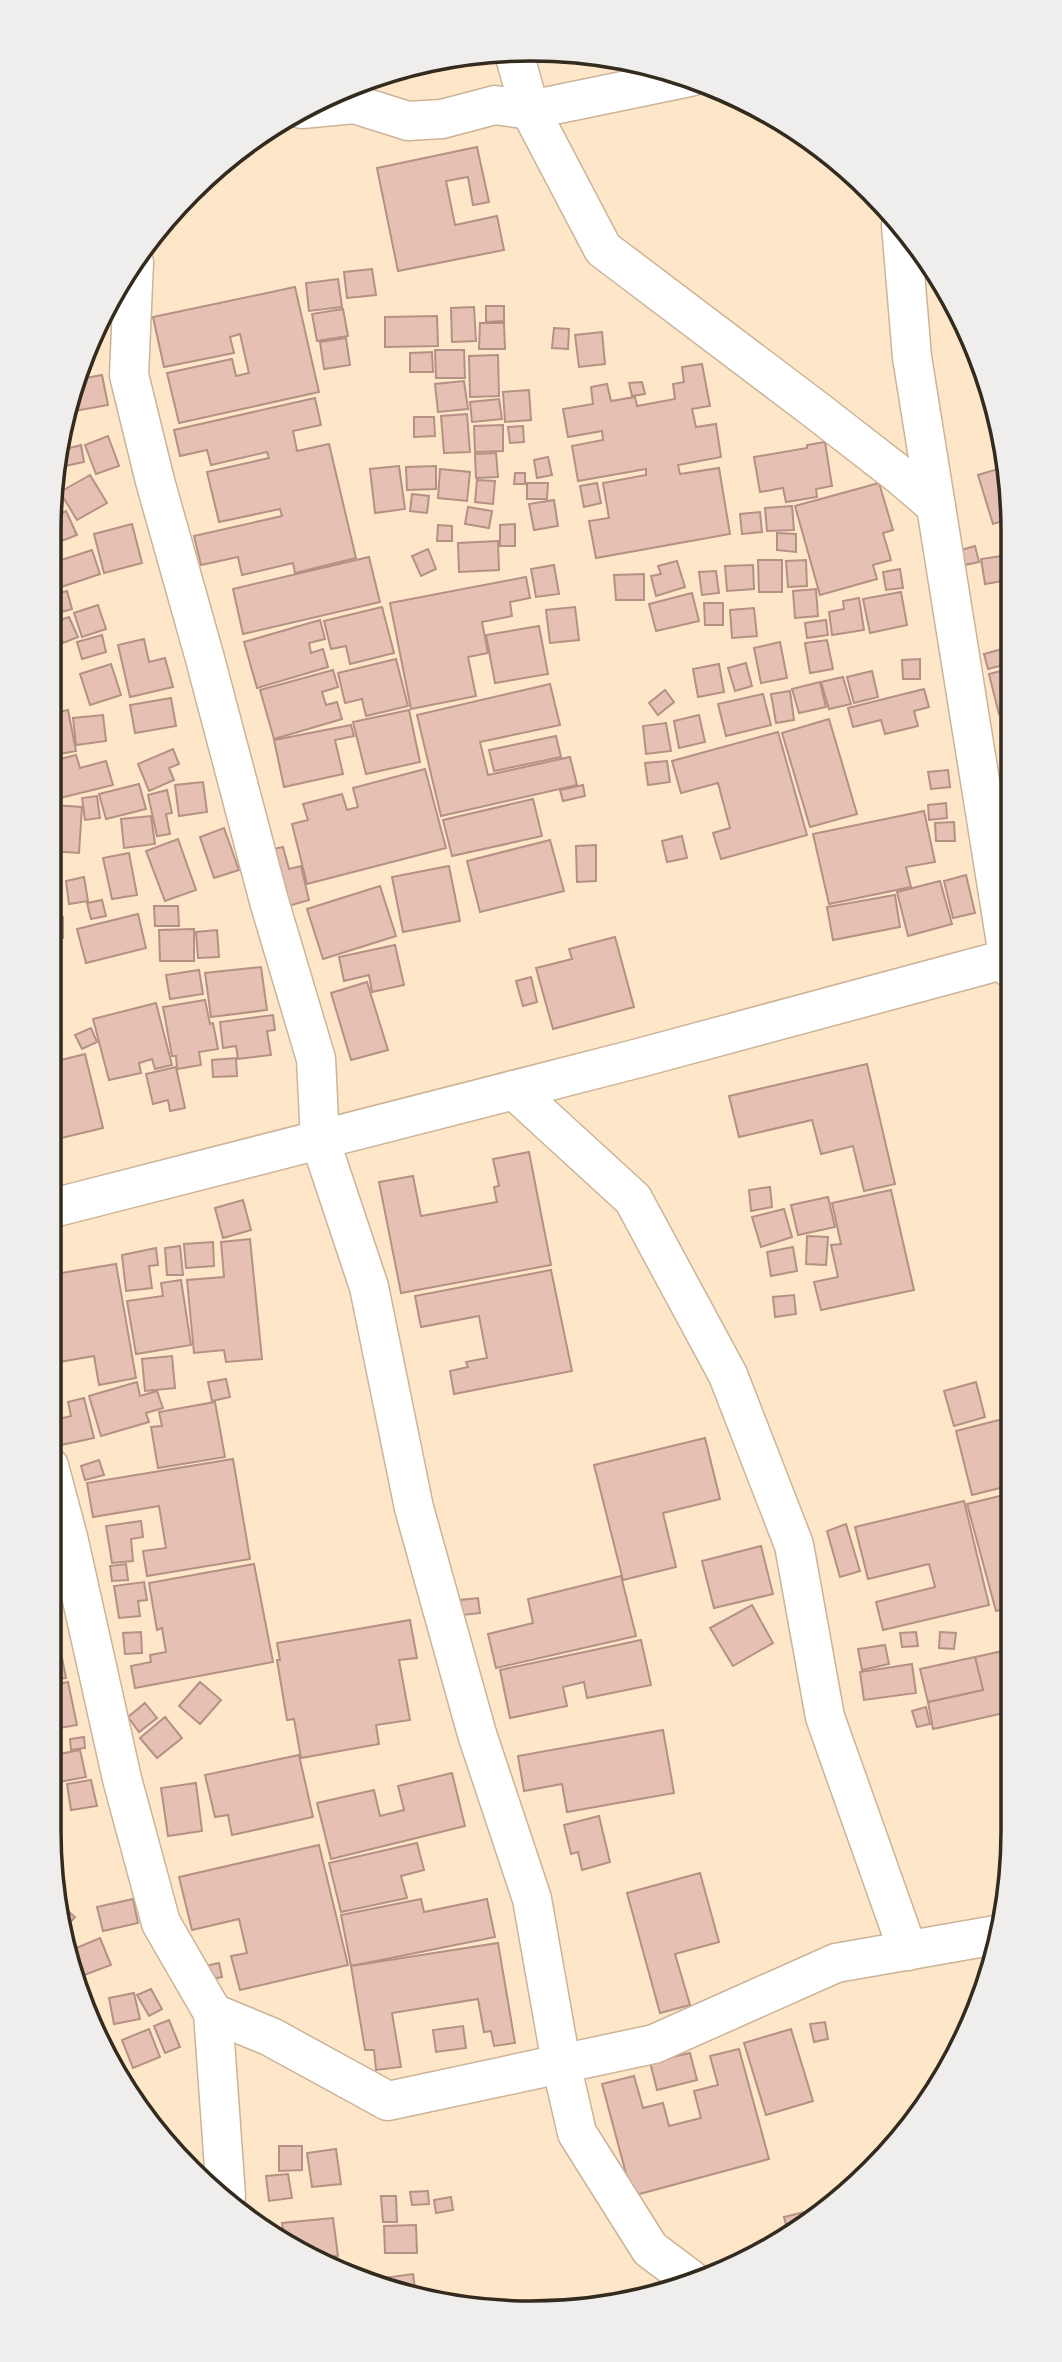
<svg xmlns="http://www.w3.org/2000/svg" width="1062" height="2362" font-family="'Source Serif 4',serif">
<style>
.building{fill:#e6c0b3;stroke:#b59185;stroke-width:2}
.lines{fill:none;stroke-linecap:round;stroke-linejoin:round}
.street-casing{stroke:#cbb498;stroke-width:41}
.street{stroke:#fff;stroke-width:38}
.rim{fill:none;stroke:#342b1f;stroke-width:3.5}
</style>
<rect width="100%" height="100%" fill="#fee6c8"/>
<!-- building -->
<g class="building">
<path d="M477,147l12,55 -16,3 -5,-28 -22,4 9,44 42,-9 7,34 -106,21 -21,-103z"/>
<path d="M372,269l4,26 -29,3 -3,-26z"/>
<path d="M338,279l4,28 -33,4 -3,-28z"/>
<path d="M295,287l24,105 -140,31 -12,-50 65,-14 4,17 13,-3 -9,-39 -10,3 4,16 -70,14 -11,-50z"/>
<path d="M486,306h18v15l-18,1z"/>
<path d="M474,307l2,34 -24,1 -1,-34z"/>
<path d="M343,309l5,27 -31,5 -5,-27z"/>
<path d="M437,316l1,30 -53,1v-30z"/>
<path d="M480,323h24l1,26h-26z"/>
<path d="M554,328l15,1 -1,20 -16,-1z"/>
<path d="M602,332l3,32 -26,3 -4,-32z"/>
<path d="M346,338l4,27 -26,4 -4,-27z"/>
<path d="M435,350h29l1,28h-29z"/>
<path d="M432,352l1,20h-23v-19z"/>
<path d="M498,355l1,41 -29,1 -1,-41z"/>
<path d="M702,364l8,42 -18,3 4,18 20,-3 5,33 -43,8 2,9 39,-6 11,66 -134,24 -7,-37 20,-3 -6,-35 43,-8v-6l-68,12 -6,-35 31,-6 -1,-9 -34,6 -5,-28 30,-5 -2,-17 16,-3 4,17 24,-4 2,9 38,-7 -2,-15 11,-2 -2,-15z"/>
<path d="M102,375l6,30 -39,7 6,-35v3z"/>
<path d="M464,381l4,28 -30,3 -3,-28z"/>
<path d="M642,382l3,12 -13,2 -3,-13z"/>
<path d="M529,390l2,30 -26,2 -2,-30z"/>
<path d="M315,398l6,27 -28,6 4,20 32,-7 27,114 -61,15 -2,-10 -51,12 -4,-18 -37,8 -7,-29 88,-20 -2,-7 -61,13 -12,-50 62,-14 -2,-6 -56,13 -4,-15 -27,6 -6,-26z"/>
<path d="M499,399l3,20 -30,3 -2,-20z"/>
<path d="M467,414l3,38 -26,1 -3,-37z"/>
<path d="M414,417h20l1,19 -21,1z"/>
<path d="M503,425v26l-28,1 -1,-26z"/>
<path d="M523,426l1,16 -14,1 -2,-16z"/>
<path d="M108,436l11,30 -23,8 -11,-29z"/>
<path d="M825,442l7,44 -16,3 1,8 -31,5 -3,-14 -23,4 -6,-35 53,-9v-3z"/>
<path d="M81,445l3,17 -19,4 -3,-16z"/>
<path d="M496,453l2,24 -22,1 -1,-24z"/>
<path d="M548,457l4,18 -15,3 -3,-18z"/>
<path d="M399,466l6,43 -30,4 -5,-44z"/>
<path d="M436,466v23l-29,1 -1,-23z"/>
<path d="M1008,466l1,53 -16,5 -15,-49z"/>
<path d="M440,469l30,3 -3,29 -29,-3z"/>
<path d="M515,473h10v11h-11z"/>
<path d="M90,475l17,28 -30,17 -17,-28z"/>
<path d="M477,480l18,1 -2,23 -18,-2z"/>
<path d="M527,483h21l-1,16h-20z"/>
<path d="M597,483l4,20 -17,4 -4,-21z"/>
<path d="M879,483l14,47 -10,3 8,27 -18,5 4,14 -57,16 -25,-89z"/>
<path d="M412,494l17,2 -2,17 -17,-2z"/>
<path d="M554,500l4,26 -24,4 -5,-26z"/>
<path d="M792,506l2,24 -27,1 -2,-23z"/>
<path d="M468,507l24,4 -3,17 -24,-4z"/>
<path d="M66,511l11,24 -28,11 2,-28z"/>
<path d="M760,512l2,20 -20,2 -2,-20z"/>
<path d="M132,524l10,39 -38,10 -10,-39z"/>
<path d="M515,524v22h-15v-21z"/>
<path d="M438,525l14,1v15h-15z"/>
<path d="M777,533l19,1v18l-19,-2z"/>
<path d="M498,541l1,29 -40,2 -1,-29z"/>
<path d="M975,546l4,16 -14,3 -4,-15z"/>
<path d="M428,549l8,20 -15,7 -9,-20z"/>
<path d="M92,550l8,24 -51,17v-27z"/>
<path d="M1009,555v25l-24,4 -4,-25z"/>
<path d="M369,557l11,45 -137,32 -10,-45z"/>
<path d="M758,560h24v32h-23z"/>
<path d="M806,560l1,26 -19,1 -2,-26z"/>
<path d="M677,561l8,26 -29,9 -5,-20 10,-2 -3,-8z"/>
<path d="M554,565l5,29 -23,3 -5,-28z"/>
<path d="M753,565l1,24 -27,2 -2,-25z"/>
<path d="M900,569l3,19 -17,2 -3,-18z"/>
<path d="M716,571l3,22 -17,2 -3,-23z"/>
<path d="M644,574v26h-28l-2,-25z"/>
<path d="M526,577l4,21 -20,4 2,14 -30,6 6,31 -20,4 8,39 -65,13 -21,-106z"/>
<path d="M816,589l2,27 -23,2 -2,-27z"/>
<path d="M67,591l5,18 -18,5 -5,-18z"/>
<path d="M901,592l6,33 -37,8 -7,-34z"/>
<path d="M692,593l7,28 -43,10 -7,-27z"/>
<path d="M859,598l5,32 -32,5 -3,-23 15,-3 -1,-8z"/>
<path d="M704,603h19v22h-18z"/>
<path d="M98,605l8,24 -24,8 -8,-24z"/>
<path d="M382,607l12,46 -44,11 -4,-18 -15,3 -7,-28z"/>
<path d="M575,607l4,33 -29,3 -4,-33z"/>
<path d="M754,608l3,28 -25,2 -2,-28z"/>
<path d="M69,617l9,20 -15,6 -8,-21z"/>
<path d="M320,620l5,19 -16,4 2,10 12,-4 5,18 -71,21 -13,-46z"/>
<path d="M826,620l2,15 -21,3 -2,-15z"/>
<path d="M539,626l9,48 -53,9 -9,-48z"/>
<path d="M102,635l4,17 -24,7 -5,-17z"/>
<path d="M144,639l5,23 16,-4 8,29 -43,10 -12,-52z"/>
<path d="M827,640l6,29 -23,4 -5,-30z"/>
<path d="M780,642l7,36 -26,5 -7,-35z"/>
<path d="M1002,649l5,15 -19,5 -4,-15z"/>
<path d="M396,659l12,47 -42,10 -4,-17 -17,4 -7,-30z"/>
<path d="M920,659v20h-17l-1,-19z"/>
<path d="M746,663l6,23 -17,5 -7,-23z"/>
<path d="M111,664l10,31 -31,10 -10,-31z"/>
<path d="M719,664l5,28 -26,5 -5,-28z"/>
<path d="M1009,669l1,43 -11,2 -10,-40z"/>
<path d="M333,670l5,17 -16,5 4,13 11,-3 5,17 -68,20 -14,-49z"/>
<path d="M872,671l6,26 -24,6 -7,-26z"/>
<path d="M843,677l8,27 -22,5 -8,-27z"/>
<path d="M820,682l6,25 -27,6 -7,-24z"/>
<path d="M550,684l10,41 -80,17 8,33 82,-18 7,28 -136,31 -24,-101z"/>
<path d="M924,689l5,18 -15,4 4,15 -33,8 -4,-14 -28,7 -5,-19z"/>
<path d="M665,690l9,12 -16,13 -9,-12z"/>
<path d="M790,691l4,29 -18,3 -5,-29z"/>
<path d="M763,694l8,31 -45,11 -8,-32z"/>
<path d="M171,698l5,28 -41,7 -5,-28z"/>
<path d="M68,710l8,41 -27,5v-42z"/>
<path d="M409,710l11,52 -54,12 -13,-52z"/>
<path d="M103,715l3,26 -30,4 -3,-27z"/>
<path d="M699,715l6,27 -26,6 -5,-27z"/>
<path d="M829,719l28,95 -47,13 -28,-94z"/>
<path d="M666,723l5,28 -25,3 -3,-28z"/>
<path d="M351,725l3,11 -19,4 8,34 -59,13 -10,-47z"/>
<path d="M778,732l29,103 -86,24 -8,-26 17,-5 -12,-45 -37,10 -9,-32z"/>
<path d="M556,736l5,21 -67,14 -5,-21z"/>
<path d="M173,749l6,15 -10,4 5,12 -25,11 -11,-27z"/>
<path d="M76,755l4,13 26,-7 7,24 -53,13 -8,-37z"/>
<path d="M667,761l3,21 -22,3 -3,-22z"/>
<path d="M425,769l21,79 -139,36 -15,-60 16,-4 -5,-16 39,-10 5,16 11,-3 -5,-19z"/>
<path d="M948,770l2,17 -19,2 -3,-17z"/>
<path d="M203,782l4,30 -28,4 -4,-31z"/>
<path d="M139,784l7,25 -40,10 -7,-25z"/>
<path d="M583,785l2,11 -22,5 -3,-11z"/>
<path d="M167,790l5,23 -6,1 4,20 -13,2 -9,-41z"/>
<path d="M97,796l3,22 -15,2 -3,-22z"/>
<path d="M533,799l9,37 -90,20 -9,-36z"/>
<path d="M946,803l1,15 -18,2 -1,-15z"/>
<path d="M54,805l28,2 -3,46 -28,-2z"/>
<path d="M924,811l11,51 -29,5 5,20 -82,17 -16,-70z"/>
<path d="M151,816l4,28 -31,4 -3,-29z"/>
<path d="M954,822l1,19h-19l-1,-18z"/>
<path d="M224,828l15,42 -25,8 -14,-41z"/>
<path d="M682,836l5,22 -20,4 -5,-21z"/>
<path d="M178,839l18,51 -31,11 -19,-50z"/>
<path d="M550,840l14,51 -84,21 -13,-51z"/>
<path d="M596,845v36l-19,1 -1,-36z"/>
<path d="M283,847l6,22 12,-3 8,34 -21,6 -15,-57z"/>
<path d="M129,853l8,42 -25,4 -9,-41z"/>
<path d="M449,866l11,55 -57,11 -11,-55z"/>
<path d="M966,875l9,38 -22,5 -9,-37z"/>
<path d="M84,877l4,24 -19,3 -3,-23z"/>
<path d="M940,881l12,43 -44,12 -11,-44z"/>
<path d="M380,886l16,50 -73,23 -16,-50z"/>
<path d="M895,895l5,32 -67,13 -6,-33z"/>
<path d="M102,900l4,16 -15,3 -4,-16z"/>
<path d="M154,906h24l1,20h-24z"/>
<path d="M138,914l8,34 -60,15 -9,-34z"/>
<path d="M49,916l14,1v21l-14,-1z"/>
<path d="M194,929v32h-34l-1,-31z"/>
<path d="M217,930l2,27 -21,1 -2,-26z"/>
<path d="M615,937l19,70 -81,22 -17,-61 36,-9 -3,-10z"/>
<path d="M395,945l9,40 -32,7 -3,-17 -25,6 -5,-24z"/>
<path d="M261,967l6,43 -56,7 -6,-44z"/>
<path d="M199,970l4,24 -33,5 -4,-24z"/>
<path d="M531,977l6,25 -14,4 -7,-25z"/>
<path d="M367,982l21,68 -37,10 -20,-67z"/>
<path d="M205,1000l5,24 3,-1 5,26 -19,3 2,13 -24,4 -1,-13h-4l-9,-49z"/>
<path d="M156,1003l16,62 -17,4 -3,-10 -13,4 2,10 -32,7 -16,-61z"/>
<path d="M273,1015l2,15 -8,1 4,24 -33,4 -2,-13 -13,2 -3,-26z"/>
<path d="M58,1021l4,17 -13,2v-17z"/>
<path d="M91,1028l6,14 -15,7 -7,-14z"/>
<path d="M85,1054l18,74 -54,13v-78z"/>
<path d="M236,1058l1,18 -24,1 -1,-17z"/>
<path d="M867,1064l28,120 -31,7 -11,-45 -32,8 -9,-34 -73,17 -10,-41z"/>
<path d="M176,1067l9,41 -15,3 -2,-11 -15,4 -7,-30z"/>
<path d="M529,1152l22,113 -150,28 -22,-111 34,-6 8,40 76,-14 -3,-15 5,-1 -6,-27z"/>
<path d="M770,1187l2,20 -21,4 -2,-21z"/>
<path d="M891,1190l23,100 -93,20 -7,-28 24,-5 -7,-32 10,-1 -9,-41z"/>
<path d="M828,1197l7,30 -37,8 -7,-30z"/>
<path d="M243,1200l8,30 -28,8 -8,-30z"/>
<path d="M784,1209l8,28 -31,10 -9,-30z"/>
<path d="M807,1236l21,1 -2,28 -20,-1z"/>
<path d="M250,1239l12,120 -36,3 -2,-12 -30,3 -7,-73 37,-3 -3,-35z"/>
<path d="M213,1242l1,24 -28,2 -2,-24z"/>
<path d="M180,1246l3,29h-16l-2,-27z"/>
<path d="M793,1247l4,24 -26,5 -4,-24z"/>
<path d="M156,1248l2,17 -9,1 3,22 -26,3 -4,-36z"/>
<path d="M116,1264l20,114 -37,7 -5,-29 -35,6 -10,-58v-29z"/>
<path d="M551,1270l21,101 -118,23 -4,-23 18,-4 -2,-5 21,-4 -8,-42 -58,11 -6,-31z"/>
<path d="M181,1280l10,65 -55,9 -9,-53 36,-5 -2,-13z"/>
<path d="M794,1295l2,19 -21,3 -2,-20z"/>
<path d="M172,1356l3,32 -30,3 -3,-32z"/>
<path d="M226,1379l4,18 -18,4 -4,-19z"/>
<path d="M137,1382l3,14 17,-5 6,17 -17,5 3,9 -48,14 -12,-40z"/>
<path d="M976,1382l9,35 -31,9 -10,-35z"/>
<path d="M84,1398l10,40 -33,7 -6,-25 16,-4 -3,-14z"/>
<path d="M215,1402l10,55 -67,11 -7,-41 11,-1 -3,-14z"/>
<path d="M1007,1418l5,17v50l-40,10 -16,-64z"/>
<path d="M705,1438l15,61 -57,14 13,54 -53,13 -29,-115z"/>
<path d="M233,1459l17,100 -103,17 -4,-25 23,-3 -7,-42 -66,11 -6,-34z"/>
<path d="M99,1460l5,15 -19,5 -4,-14z"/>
<path d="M1012,1493v114l-16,4 -29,-107z"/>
<path d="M964,1501l25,104 -106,25 -7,-28 59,-15 -6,-23 -61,15 -13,-52z"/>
<path d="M141,1521l2,16 -12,2 2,22 -21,2 -6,-37z"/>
<path d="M846,1524l14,47 -20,6 -13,-46z"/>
<path d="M761,1546l12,48 -59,14 -12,-47z"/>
<path d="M126,1564l2,16 -16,1 -2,-15z"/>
<path d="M254,1564l19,98 -138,26 -4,-22 20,-4 -1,-7 16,-3 -4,-24 -5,2 -8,-47z"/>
<path d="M621,1576l15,60 -140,32 -8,-34 45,-11 -5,-24z"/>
<path d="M144,1582l3,18 -9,1 2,15 -21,2 -5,-32z"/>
<path d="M478,1598l2,15 -18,2 -2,-15z"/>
<path d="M752,1605l21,38 -40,23 -23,-38z"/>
<path d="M49,1612l10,41 -10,2z"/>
<path d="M410,1620l7,38 -18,2 11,60 -34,5 3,19 -78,14 -7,-39 -7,1 -10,-60h3l-3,-17z"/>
<path d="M141,1632l1,21 -17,1 -2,-21z"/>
<path d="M916,1632l2,14 -16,1 -2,-14z"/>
<path d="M940,1632l16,1 -2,16 -15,-1z"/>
<path d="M641,1640l10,45 -64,13 -3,-16 -21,5 4,19 -57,12 -10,-48z"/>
<path d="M885,1645l4,19 -27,6 -4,-21z"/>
<path d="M1012,1649l1,62 -80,18 -5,-27 55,-12 -8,-33z"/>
<path d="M975,1657l8,33 -55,12 -8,-33z"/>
<path d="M62,1658l4,20 -17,3v-20z"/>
<path d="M912,1664l4,29 -52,7 -4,-28z"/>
<path d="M68,1682l9,43 -18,3 -3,-13 -7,2v-31z"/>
<path d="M200,1682l21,18 -21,24 -21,-18z"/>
<path d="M145,1703l12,15 -18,14 -11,-15z"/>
<path d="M926,1707l4,17 -13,3 -5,-16z"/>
<path d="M165,1717l17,21 -25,20 -17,-20z"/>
<path d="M663,1730l11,63 -107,19 -5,-28 -38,7 -6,-35z"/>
<path d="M84,1737l1,11 -14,2 -1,-11z"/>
<path d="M80,1750l6,27 -33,6 -4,-27z"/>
<path d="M299,1755l14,62 -81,18 -4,-20 -13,2 -10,-42z"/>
<path d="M452,1773l13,53 -134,33 -14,-56 57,-13 6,26 24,-6 -6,-24z"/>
<path d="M91,1780l6,26 -26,4 -4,-26z"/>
<path d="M196,1783l6,48 -34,5 -7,-48z"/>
<path d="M599,1816l11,46 -28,8 -4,-18 -7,2 -7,-29z"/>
<path d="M417,1843l7,27 -23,6 6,22 -66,14 -12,-49z"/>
<path d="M319,1845l29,120 -108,25 -9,-34 16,-3 -8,-34 -47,11 -13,-53z"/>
<path d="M700,1873l19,69 -44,12 15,51 -30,8 -33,-120z"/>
<path d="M133,1899l5,24 -35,8 -6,-24z"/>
<path d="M421,1899l3,13 63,-13 8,38 -144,29 -10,-51z"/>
<path d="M61,1905l14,12 -10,11z"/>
<path d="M100,1938l11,27 -32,12 -10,-26z"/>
<path d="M498,1943l17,100 -21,3 -3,-15 -7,1 -6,-33 -86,14 9,54 -25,3 -2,-20h-9l-14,-84z"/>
<path d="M219,1963l3,14 -14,3 -3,-14z"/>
<path d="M151,1989l11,20 -13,7 -12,-21z"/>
<path d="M134,1993l6,26 -26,5 -5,-26z"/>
<path d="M169,2020l11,27 -15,6 -11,-27z"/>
<path d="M825,2022l3,17 -14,3 -4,-18z"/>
<path d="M463,2026l3,22 -30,4 -3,-22z"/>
<path d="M149,2029l11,28 -27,11 -11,-28z"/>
<path d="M791,2029l22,72 -47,14 -22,-72z"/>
<path d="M739,2049l30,110 -137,37 -30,-112 32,-8 9,32 20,-5 6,23 32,-8 -7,-27 24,-6 -8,-29z"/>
<path d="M690,2053l7,27 -40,10 -7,-28z"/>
<path d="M279,2146h23v24l-23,1z"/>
<path d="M336,2149l5,35 -29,3 -5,-34z"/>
<path d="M288,2174l4,24 -23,3 -3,-25z"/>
<path d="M428,2191l1,13 -17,1 -2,-13z"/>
<path d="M381,2196h15l1,26h-14z"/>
<path d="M451,2197l2,13 -17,3 -2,-13z"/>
<path d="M833,2205l-44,31 -5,-19z"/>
<path d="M333,2218l5,38 -22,2 -26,-9 -5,-5 -3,-21z"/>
<path d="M416,2225l1,28h-32l-1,-27z"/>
<path d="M413,2274l3,22 -32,-12 -1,-6z"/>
</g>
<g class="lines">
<defs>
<g id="street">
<path d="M513,50l17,60 73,139 213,161 85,66 35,30"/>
<path d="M302,109l52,-5 54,17 34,-2 53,-14 35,5 160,-33"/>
<path d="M901,225l11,132 98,611"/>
<path d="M134,262l-5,113 26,106 49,174 65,246 47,158 4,81 49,147 45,221 63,226 55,165 29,164 16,70 73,116 40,30"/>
<path d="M514,1090l119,109 95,176 66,170 31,172 83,234"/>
<path d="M49,1209l590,-151 371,-100"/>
<path d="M49,1466l19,71 54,242 39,144 52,90 58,24 117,64 266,-57 182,-81 160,-28"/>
<path d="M213,2013l13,183"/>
</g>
</defs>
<!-- street casing -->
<use href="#street" class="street-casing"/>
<!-- street -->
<use href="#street" class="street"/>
</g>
<!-- crop -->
<path d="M0 0H1062V2362H0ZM531 61H531A470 470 0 0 1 1001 531V1831A470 470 0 0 1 531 2301H531A470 470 0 0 1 61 1831V531A470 470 0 0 1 531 61Z" fill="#efeeed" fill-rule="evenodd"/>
<path class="rim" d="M531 61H531A470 470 0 0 1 1001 531V1831A470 470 0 0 1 531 2301H531A470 470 0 0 1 61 1831V531A470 470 0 0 1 531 61Z"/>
</svg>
